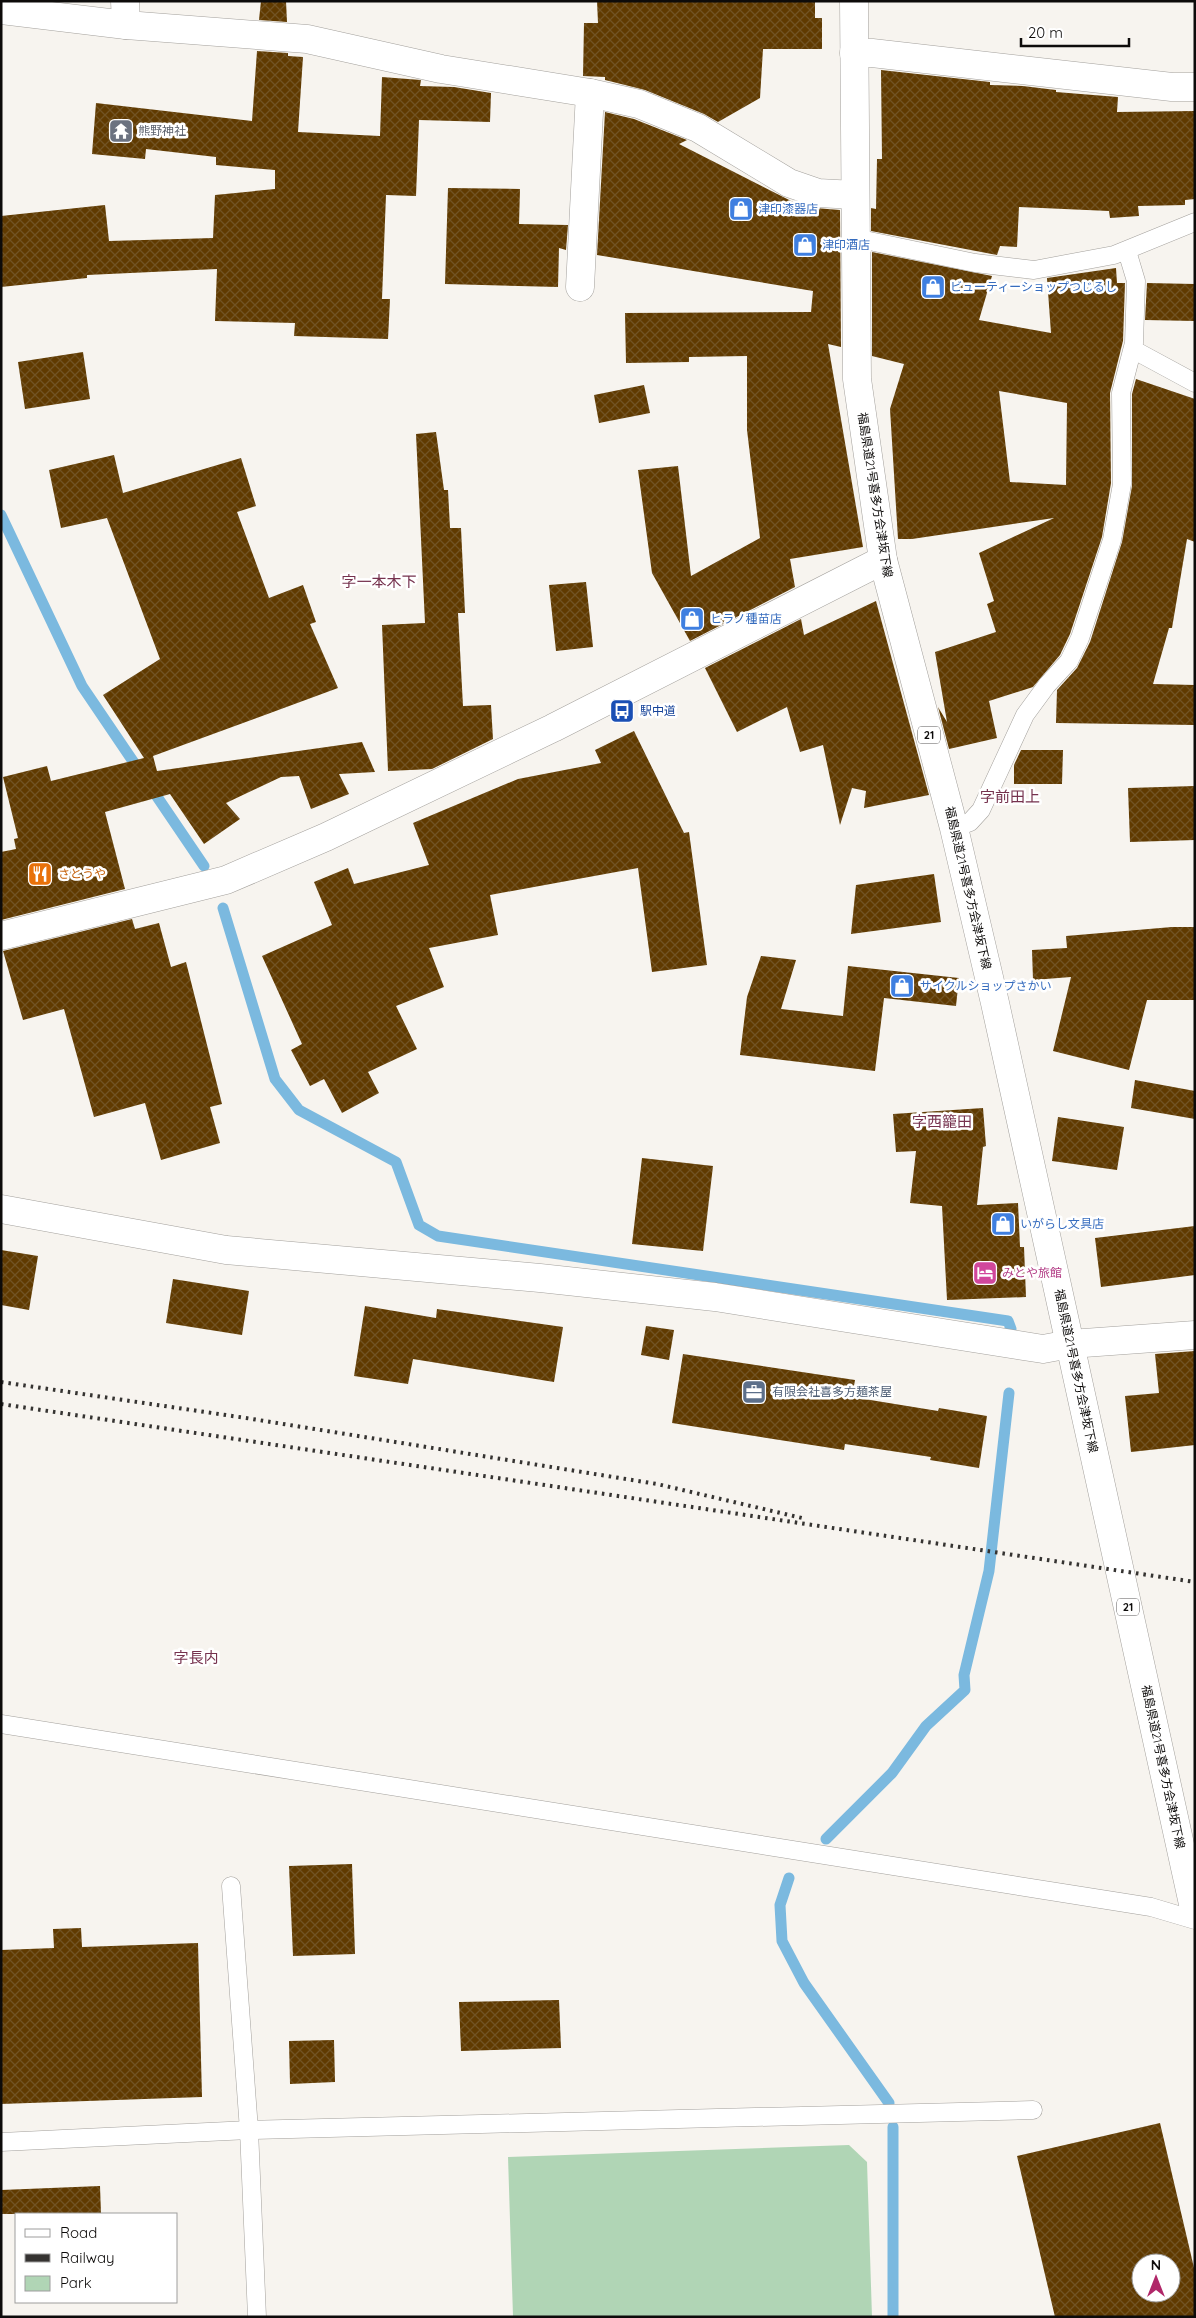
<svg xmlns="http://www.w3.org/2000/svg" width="1196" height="2318" font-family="Quicksand,'Noto Sans JP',sans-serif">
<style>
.green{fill:#b0d5b5}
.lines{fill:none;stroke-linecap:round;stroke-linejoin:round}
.stream{stroke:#7bb9df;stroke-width:11}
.building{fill:url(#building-cross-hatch);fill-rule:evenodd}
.service-casing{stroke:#a3a09c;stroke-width:19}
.minor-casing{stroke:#a3a09c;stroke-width:29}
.primary-casing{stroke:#a3a09c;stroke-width:29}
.service{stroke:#fff;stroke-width:18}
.minor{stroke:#fff;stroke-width:28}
.primary{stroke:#fff;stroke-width:28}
.rail{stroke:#353331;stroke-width:4;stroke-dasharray:2.5 5;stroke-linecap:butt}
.labels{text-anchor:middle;stroke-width:5;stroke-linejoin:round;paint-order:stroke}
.shield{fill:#fff;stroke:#565454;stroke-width:1}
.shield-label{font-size:11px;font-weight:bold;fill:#0d0b0a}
.worship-label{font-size:12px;fill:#5b616d;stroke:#fff;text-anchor:start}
.shop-label{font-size:12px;fill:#366cbe;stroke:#fff;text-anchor:start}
.street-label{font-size:12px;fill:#0d0b0a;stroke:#fff}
.transit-label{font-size:12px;fill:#164399;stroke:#fff;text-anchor:start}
.food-label{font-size:12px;fill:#c56008;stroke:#fff;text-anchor:start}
.hotel-label{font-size:12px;fill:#b23c85;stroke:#fff;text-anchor:start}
.service-label{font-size:12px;fill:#4e5e75;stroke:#fff;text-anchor:start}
.quarter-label{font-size:15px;fill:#76324e;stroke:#fff}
</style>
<defs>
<pattern id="building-cross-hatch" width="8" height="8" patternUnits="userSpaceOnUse" patternTransform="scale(1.25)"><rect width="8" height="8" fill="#603a00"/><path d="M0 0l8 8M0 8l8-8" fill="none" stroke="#715324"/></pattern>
</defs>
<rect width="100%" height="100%" fill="#f7f4ef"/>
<!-- green -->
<path class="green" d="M849,2145l18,17 5,155h-359l-5,-160z"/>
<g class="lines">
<!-- stream -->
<g class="stream">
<path d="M1,515l81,171 122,180"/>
<path d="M223,908l52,171 24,31 97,52 23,63 19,11 570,85 3,8"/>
<path d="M826,1839l66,-66 34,-47 39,-36 -1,-15 25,-104 20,-178"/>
<path d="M789,1878l-9,27 2,36 22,42 85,120"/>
<path d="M893,2127v190"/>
</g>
</g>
<!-- building -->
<g class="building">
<path d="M261,1h25l1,21 -28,-2z"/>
<path d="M597,1h218v17h7v31h-59l-3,49 -42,24 -14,-8 -59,-24 -40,-10v-3l-22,-1 1,-53h14z"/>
<path d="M257,51l31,2v3l15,1 -5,75 82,4 2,-59 39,3 -1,6 34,1 37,6 -1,29 -71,-2 -3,76 -30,-1 -4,104h8l-2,40 -94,-3 1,-13 -80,-2 2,-52 -130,6v3l-86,9v-71l104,-11 4,36 104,-3 2,-43 60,-6v-19l-59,-5v-8l-70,-8 -1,10 -53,-5 4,-51 156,18z"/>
<path d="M881,70l109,12v3l33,1 33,4v2l62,5 -1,15 78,-1v88l-10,1v5l-47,1 1,10 -29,2 -1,-7 -90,-4 -2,40 -17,-1 -3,9 -126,-24v-23l5,1 1,-50h5z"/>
<path d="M605,112l29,7 53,21 -8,4 124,63 37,3 1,137 -13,-3 35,203 -73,12 5,28 -105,54 -38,-68 -14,-103 40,-4 13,110 69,-38 -13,-108v-74l-58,1v5l-63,1 -1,-50 186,-1 2,-21 -216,-36z"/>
<path d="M448,188l72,1 -1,35 49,1 -2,25 -7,-2 -1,39 -113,-3z"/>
<path d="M872,252l120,24 -13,44 72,13 -4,-55 69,-10 1,15h8l-2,58 -13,52 1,90 -9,54 -32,97 -10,21 -27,32 -44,14 8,37 -48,11 -11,-42 9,15 -12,-70 61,-20 -9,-28 7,-3 -15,-48 75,-35 -142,21h-14l-8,-130 14,-45 -32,-8zM999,391l68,12 -1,82 -56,-3z"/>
<path d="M1147,283l48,1v37l-50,-1z"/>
<path d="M83,352l7,47 -65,10 -7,-47z"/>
<path d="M1136,379l59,20v143l-8,-3 -15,89h-3l-16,56 42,1v40l-139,-2 1,-33 20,-22 13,-26 32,-100 10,-56v-92z"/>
<path d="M644,385l6,28 -51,10 -5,-28z"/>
<path d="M436,432l8,58h4l2,38h11l4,85h-7l5,93 28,-1 2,34 -61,30 -44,2 -6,-146 43,-2 -9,-189z"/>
<path d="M114,455l9,38 118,-35 15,48 -19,6 32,86 34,-13 13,37 -6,2 28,64 -185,68 4,15 205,-29 13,30 -36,2 10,20 -38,15 -12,-33 -18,1 -55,26 14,16 -36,25 -34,-50 -65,18 20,77 -124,31v-68l15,-3 -2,-10 4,-1 -15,-61 44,-11 4,15 93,-23 -41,-63 57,-36 -53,-141 -46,10 -12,-58z"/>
<path d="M586,582l7,65 -37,4 -7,-66z"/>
<path d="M876,601l53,194 -65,13 2,-17 -14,-3 -12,37 -17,-80 -23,7 -13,-45 -50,25 -32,-64 96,-49 3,16z"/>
<path d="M634,731l50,102 5,-1 18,133 -55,7 -14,-104 -148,27 8,40 -69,13 15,39 -48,19 21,43 -49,23 11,21 -37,20 -18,-34 -14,7 -19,-36 11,-6 -40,-88 70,-31 -18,-43 34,-14 6,16 75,-19 -16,-42 105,-44 83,-16 -6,-13z"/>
<path d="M1021,750h42l-1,34h-48v-19z"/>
<path d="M1195,786v54l-65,2 -2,-54z"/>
<path d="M934,874l7,48 -90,12 5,-49z"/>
<path d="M132,919l3,10 24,-6 12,44 15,-5 36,142 -12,3 10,36 -59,17 -16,-57 -51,14 -30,-108 -41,11 -20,-69z"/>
<path d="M1172,927h23v73h-48l-18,70 -76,-19 18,-74 -38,3 -1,-30 35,-2 -1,-12z"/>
<path d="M761,956l35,4 -15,49 62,7 5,-50 111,12 -3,28 -72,-8 -9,73 -135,-16 7,-58z"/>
<path d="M1135,1080l60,11v28l-64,-11z"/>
<path d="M983,1108l3,38 -3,1 -6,58 41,-2 2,44h4l2,50 -79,3 -5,-94 -32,-3 6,-52 -20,1 -3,-38z"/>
<path d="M1058,1117l66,10 -7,43 -65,-9z"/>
<path d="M642,1158l71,8 -10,85 -71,-7z"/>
<path d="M1195,1226v49l-94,12 -6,-49z"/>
<path d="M1,1250l37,6 -9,54 -28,-5z"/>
<path d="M173,1279l76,12 -7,44 -76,-12z"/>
<path d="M365,1306l71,12 1,-9 126,18 -9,55 -141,-23 -5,25 -54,-8z"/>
<path d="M646,1326l28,4 -5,30 -28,-5z"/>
<path d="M1195,1351v94l-64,7 -6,-56 34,-3 -4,-39z"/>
<path d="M683,1354l172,26 -3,17 86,14 1,-3 48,8 -8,52 -49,-8 1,-3 -86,-13 -1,6 -172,-27z"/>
<path d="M352,1864l3,90 -62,2 -4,-90z"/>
<path d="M81,1928l1,19 116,-4 4,154 -201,7v-154l53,-2 -1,-19z"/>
<path d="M559,2000l2,48 -100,3 -2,-49z"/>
<path d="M334,2040l1,42 -45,2 -1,-43z"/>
<path d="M1160,2123l35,149v45h-140l-38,-161zM1141,2263h30v30h-30z"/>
<path d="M100,2186l1,28h-100v-24z"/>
</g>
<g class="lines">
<defs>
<g id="service">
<path d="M855,238l120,25 59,7 80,-15 81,-33"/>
<path d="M1134,350l61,33"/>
<path d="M954,828l16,-6 11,-12 44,-95 22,-30 22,-24 11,-23 32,-98 10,-56 -1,-91 13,-50 2,-62 -9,-30"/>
<path d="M1,1724l1150,183 44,13"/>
<path d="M231,1886l18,244 8,187"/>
<path d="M1,2142l248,-12 784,-20"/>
</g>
<g id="minor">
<path d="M125,1l1,24"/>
<path d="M1,10l125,15 181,14 134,30 149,24 49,11 59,24 91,55 29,10 37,2"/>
<path d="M854,53h18l300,34h23"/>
<path d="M580,287l10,-194"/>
<path d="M1,936l225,-56 100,-43 227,-109 330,-168"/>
<path d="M1,1209l225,41 314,28 175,19 328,52 27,-5 125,-9"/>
</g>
<path id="primary" d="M854,1l3,378 26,181 71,268 41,175 200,910"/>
</defs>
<!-- service casing -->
<use href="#service" class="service-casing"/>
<!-- minor casing -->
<use href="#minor" class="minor-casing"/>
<!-- primary casing -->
<use href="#primary" class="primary-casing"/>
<!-- service -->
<use href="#service" class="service"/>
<!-- minor -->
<use href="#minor" class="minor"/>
<!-- primary -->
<use href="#primary" class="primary"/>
<!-- rail -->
<g class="rail">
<path d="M1,1382l245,36 411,66 145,34"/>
<path d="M1,1404l1194,178"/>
</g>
</g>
<!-- icons -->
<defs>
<symbol id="temple-square" viewBox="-11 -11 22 22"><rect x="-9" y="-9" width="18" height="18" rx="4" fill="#6b7280" stroke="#fff"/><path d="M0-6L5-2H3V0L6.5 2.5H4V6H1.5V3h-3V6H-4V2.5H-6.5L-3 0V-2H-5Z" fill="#fff"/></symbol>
<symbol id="shop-square" viewBox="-11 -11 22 22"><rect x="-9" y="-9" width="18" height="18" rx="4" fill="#3f7fe0" stroke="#fff"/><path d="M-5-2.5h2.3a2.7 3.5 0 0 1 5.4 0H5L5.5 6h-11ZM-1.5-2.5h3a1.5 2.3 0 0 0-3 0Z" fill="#fff"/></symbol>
<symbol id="bus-square" viewBox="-11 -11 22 22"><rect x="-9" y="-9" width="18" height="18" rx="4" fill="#1a4fb4" stroke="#fff"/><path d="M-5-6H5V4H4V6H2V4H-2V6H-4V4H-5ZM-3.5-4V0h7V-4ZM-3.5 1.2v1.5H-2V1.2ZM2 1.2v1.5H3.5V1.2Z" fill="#fff"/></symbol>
<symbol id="restaurant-square" viewBox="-11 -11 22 22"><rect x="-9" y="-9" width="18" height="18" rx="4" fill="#e8710a" stroke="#fff"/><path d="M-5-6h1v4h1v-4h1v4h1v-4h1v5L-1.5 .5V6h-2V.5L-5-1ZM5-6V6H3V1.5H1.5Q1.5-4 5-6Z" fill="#fff"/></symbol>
<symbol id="hotel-square" viewBox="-11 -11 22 22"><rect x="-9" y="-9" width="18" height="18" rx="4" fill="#d1479c" stroke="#fff"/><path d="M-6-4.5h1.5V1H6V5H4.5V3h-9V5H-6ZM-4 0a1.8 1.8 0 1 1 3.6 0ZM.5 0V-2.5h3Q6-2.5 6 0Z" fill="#fff"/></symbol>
<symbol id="office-square" viewBox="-11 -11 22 22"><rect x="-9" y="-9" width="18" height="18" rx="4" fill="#5c6f8a" stroke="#fff"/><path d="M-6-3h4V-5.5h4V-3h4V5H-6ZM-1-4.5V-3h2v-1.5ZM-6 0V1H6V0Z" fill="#fff"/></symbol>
</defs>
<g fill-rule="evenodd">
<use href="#temple-square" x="107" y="117" width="28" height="28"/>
<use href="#shop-square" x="727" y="195" width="28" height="28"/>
<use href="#shop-square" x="791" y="231" width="28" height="28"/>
<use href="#shop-square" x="919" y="273" width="28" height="28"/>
<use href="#shop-square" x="678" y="605" width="28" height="28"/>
<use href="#bus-square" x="608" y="697" width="28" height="28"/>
<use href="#restaurant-square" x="26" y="860" width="28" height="28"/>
<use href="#shop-square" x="888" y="972" width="28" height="28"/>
<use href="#shop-square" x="989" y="1210" width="28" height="28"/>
<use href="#hotel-square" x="971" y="1259" width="28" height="28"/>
<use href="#office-square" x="740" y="1378" width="28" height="28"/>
</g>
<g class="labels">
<!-- shield labels -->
<g class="shield">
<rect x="918" y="726.5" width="22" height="17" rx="4"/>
<rect x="1117" y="1598.5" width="22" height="17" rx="4"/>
</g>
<g class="shield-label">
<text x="929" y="739">21</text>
<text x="1128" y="1611">21</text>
</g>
<!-- worship labels -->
<g class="worship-label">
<text x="138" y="135">熊野神社</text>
</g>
<!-- shop labels -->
<g class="shop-label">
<text x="758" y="213">津印漆器店</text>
<text x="822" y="249">津印酒店</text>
<text x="950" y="291">ビューティーショップつじるし</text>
<text x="710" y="623">ヒラノ種苗店</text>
<text x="920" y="990">サイクルショップさかい</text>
<text x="1020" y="1228">いがらし文具店</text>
</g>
<!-- street labels -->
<g class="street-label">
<text transform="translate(875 495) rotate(81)" y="4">福島県道21号喜多方会津坂下線</text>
<text transform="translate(968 888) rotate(77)" y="4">福島県道21号喜多方会津坂下線</text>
<text transform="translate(1076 1371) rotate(78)" y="4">福島県道21号喜多方会津坂下線</text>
<text transform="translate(1163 1767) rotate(78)" y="4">福島県道21号喜多方会津坂下線</text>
</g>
<!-- transit labels -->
<g class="transit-label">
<text x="640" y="715">駅中道</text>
</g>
<!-- food labels -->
<g class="food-label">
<text x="58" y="878">さとうや</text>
</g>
<!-- hotel labels -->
<g class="hotel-label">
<text x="1002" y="1277">みとや旅館</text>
</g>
<!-- service labels -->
<g class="service-label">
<text x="772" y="1396">有限会社喜多方麺茶屋</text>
</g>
<!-- quarter labels -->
<g class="quarter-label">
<text x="379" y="587">字一本木下</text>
<text x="1010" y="802">字前田上</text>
<text x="942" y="1127">字西籠田</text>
<text x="196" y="1663">字長内</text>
</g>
</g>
<!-- border -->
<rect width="1196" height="2318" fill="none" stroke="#0d0b0a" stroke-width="5"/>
<!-- legend -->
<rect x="15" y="2213" width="162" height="90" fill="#ffffff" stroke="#9e9d9d"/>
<rect x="25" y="2229" width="25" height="8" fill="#ffffff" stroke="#9e9d9d"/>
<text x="60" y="2238" font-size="15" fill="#0d0b0a">Road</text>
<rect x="25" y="2254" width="25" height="8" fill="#353331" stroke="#9e9d9d"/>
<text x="60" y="2263" font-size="15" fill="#0d0b0a">Railway</text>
<rect x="25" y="2276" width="25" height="15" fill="#b0d5b5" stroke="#9e9d9d"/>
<text x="60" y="2288" font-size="15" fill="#0d0b0a">Park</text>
<!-- north arrow -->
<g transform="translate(1156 2278)"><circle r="24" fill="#ffffff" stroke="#9e9d9d"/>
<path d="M0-4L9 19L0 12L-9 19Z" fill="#b02769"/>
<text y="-8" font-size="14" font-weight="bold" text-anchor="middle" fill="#0d0b0a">N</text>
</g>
<!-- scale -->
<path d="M1021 38v8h108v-8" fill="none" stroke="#0d0b0a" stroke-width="2.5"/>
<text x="1028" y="38" font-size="15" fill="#0d0b0a" stroke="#ffffff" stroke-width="4" paint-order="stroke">20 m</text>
</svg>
